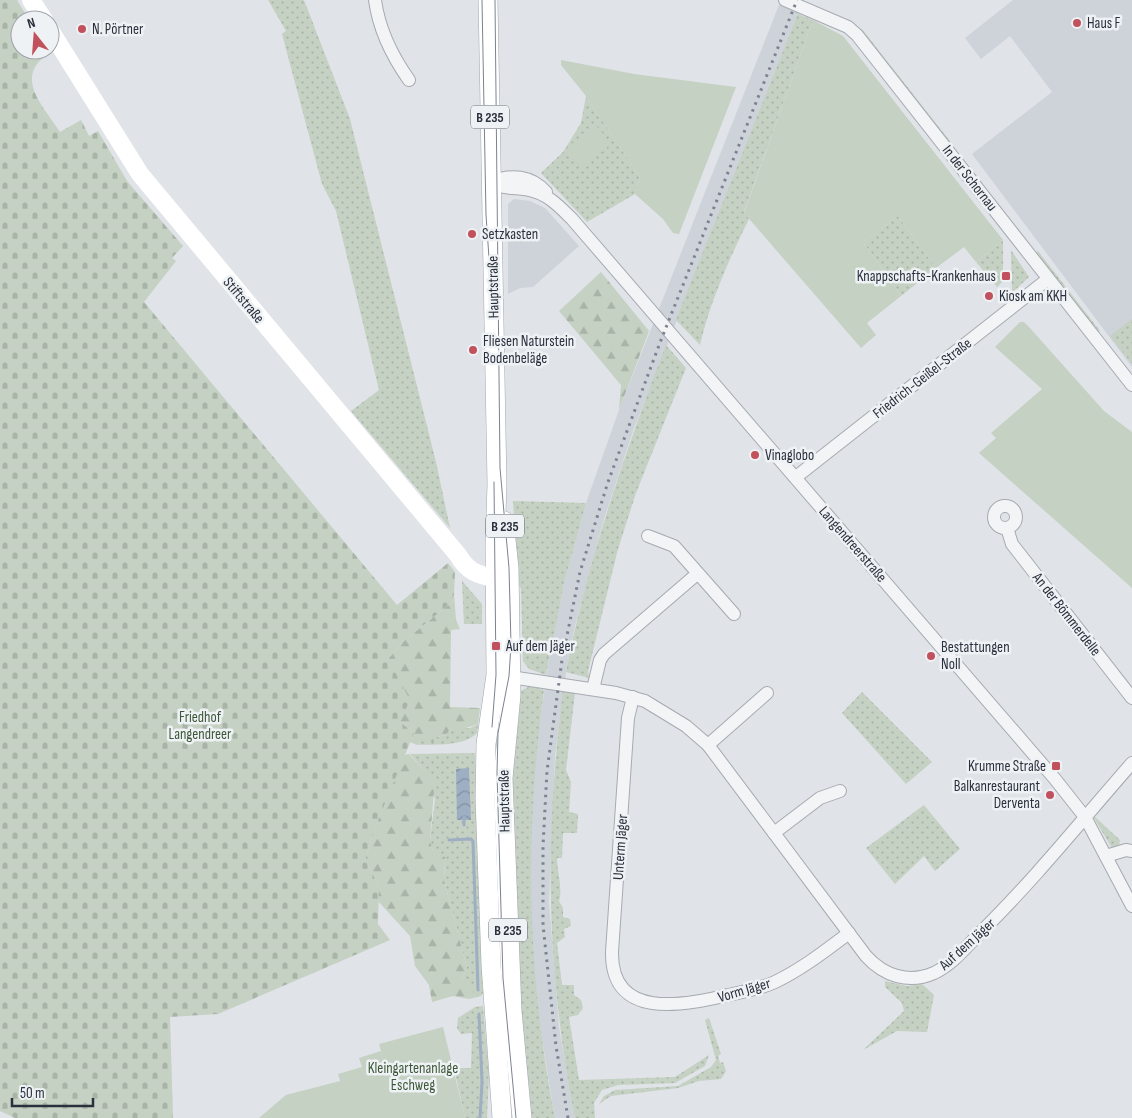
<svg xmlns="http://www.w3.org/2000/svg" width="1132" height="1118" font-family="'Sofia Sans Condensed',sans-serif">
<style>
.built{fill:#ced2d9}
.grass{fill:url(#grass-dots)}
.forest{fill:url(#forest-firs)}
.cemetery{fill:url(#cemetery-stones)}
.garden{fill:#c5d1c2}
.water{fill:url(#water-waves)}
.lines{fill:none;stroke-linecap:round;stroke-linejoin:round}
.stream{stroke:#9eafc4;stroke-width:3}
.street-casing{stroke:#a6aab1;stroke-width:14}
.primary-casing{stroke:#a1a7b2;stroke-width:20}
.street{stroke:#f2f4f6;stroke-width:12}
.secondary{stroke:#fff;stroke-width:18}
.primary{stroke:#fff;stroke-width:19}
.tram{stroke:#7b8290;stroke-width:1}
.rail{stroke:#7b8290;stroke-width:3;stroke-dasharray:2.5 5;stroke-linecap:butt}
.poi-dot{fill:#c1515c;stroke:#eff2f5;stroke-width:2}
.labels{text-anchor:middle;stroke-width:5;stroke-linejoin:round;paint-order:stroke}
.shield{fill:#eff2f5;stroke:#656a74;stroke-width:1}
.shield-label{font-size:14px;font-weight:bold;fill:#2a303d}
.poi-label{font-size:15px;fill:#2a303d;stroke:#eff2f5;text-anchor:start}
.street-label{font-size:15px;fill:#2a303d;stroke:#eff2f5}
.park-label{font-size:15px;fill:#3d5839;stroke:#eff2f5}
</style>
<defs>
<pattern id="grass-dots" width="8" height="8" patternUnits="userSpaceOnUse" patternTransform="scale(1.25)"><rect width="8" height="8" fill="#c5d1c2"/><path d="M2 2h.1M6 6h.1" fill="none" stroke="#a9b4a8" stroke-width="1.8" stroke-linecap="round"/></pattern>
<pattern id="forest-firs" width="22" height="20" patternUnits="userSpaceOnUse" patternTransform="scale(1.25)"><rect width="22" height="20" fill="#c5d1c2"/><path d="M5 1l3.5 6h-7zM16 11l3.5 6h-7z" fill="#a9b4a8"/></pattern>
<pattern id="cemetery-stones" width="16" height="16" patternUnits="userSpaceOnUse" patternTransform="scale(1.25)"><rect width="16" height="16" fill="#c5d1c2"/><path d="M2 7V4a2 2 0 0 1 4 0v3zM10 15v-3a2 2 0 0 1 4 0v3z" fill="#a9b4a8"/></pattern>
<pattern id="water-waves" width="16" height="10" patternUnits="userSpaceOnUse" patternTransform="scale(1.25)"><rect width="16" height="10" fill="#9eafc4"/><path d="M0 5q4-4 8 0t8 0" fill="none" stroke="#818fa0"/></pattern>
</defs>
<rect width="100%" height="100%" fill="#e0e3e8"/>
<!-- built -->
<g class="built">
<path d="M781,0h23l-171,431 -29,88 -29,107 -9,46 -11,83 -6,147 10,125 16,91h-20l-18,-110 -7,-85 -1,-77 6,-95 18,-116 11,-52 22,-80 33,-93z"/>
<path d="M1013,0h119v367l-160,-213 80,-62 -42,-56 -29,23 -16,-21z"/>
<path d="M514,199l16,2 15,7 34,38 -46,41 -13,1 -12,6v-90z"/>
</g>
<!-- grass -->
<g class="grass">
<path d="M268,0h36l46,119 86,343 14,66 -99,-117 28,-21 -43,-179 -14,-27 -40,-150 4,-3z"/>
<path d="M798,14l15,6 -69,192 5,7c-20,40 -39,83 -49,126l-24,-25z"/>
<path d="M862,29l91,116 -1,1 -92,-115z"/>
<path d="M586,96l54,81 -5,17 -48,28 -46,-49 22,-21 18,-29z"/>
<path d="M898,216l38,52 -35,28 -38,-54z"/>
<path d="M1003,240v32l-3,1 1,7 2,1 -6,6 -21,-25z"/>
<path d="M1011,250l18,27 -17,16z"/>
<path d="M1038,251l62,80 -2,1 -63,-79z"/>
<path d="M1132,319v45l-22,-28z"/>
<path d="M666,345l20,23 -50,125 -18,56 -30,122 1,7 -23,-6c22,-113 59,-220 100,-327z"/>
<path d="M513,501l73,2 -22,80 -18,92 -17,-6 -6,-8 -2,-72 -3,-6z"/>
<path d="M462,581l20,23v20h-18z"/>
<path d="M530,686l14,4c-20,145 -17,285 11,428h-27l-10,-93 -9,-246 10,-87z"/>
<path d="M563,691l12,2 -9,77 5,12 -2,30 9,2 -1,19h-14l-1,25h-5c0,14 6,31 2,43l4,7v9l7,2 1,7 -7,3 1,8 -8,6 5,42h12v10l7,5 2,8 -5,7 -9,2 10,63 96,-3 34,-22 -4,11 -30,17 -57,2 -16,5 -8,13 1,15h-20c-29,-147 -31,-279 -12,-427z"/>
<path d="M862,692l70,70 -26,22 -64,-71z"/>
<path d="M478,724l-1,9c-14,14 -41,11 -60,12l3,-4 26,-6 5,-7h19z"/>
<path d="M475,753l8,240 -2,3 -12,3 4,-6 -11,-15 5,-10 -23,-88 1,-22 -11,-4 -4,-13 5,-42 -10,-28 -15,-17z"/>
<path d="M924,805l36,44 -25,22 -11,-15 -29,28 -29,-36z"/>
<path d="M1095,817l25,23 -1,6 -7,2 -18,-30z"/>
<path d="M885,981l22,5 15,-2 12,11 -7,37 -30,-1 -34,19 41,-39 -2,-8 -17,-16z"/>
<path d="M483,1006l6,68 -2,44h-22l-11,-50h17l1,-35 -11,1 -4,-6 1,-10 17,-11z"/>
<path d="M709,1018l12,36 -3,2 2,7 3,-1 3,9 -5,8 -22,2 -21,7 -67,8 -12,8 5,-8 11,-6 63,-4 33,-19 5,-7 -11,-40z"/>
</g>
<!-- forest -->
<g class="forest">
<path d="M601,272l48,59 -30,79 2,-25 -62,-74z"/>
<path d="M454,594l2,26 4,9 -9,1 -1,77 30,1 -2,16 -22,7 -5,-3 -5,7 -9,2 -4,5 -13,-1 -3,4 -7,-3 4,-9 -14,-11 -12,-63 17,-19 46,-37z"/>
<path d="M409,754l16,17 10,6 -5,64 4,13 11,3 -1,23 23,88 -5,10 12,15 -5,6 -16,-3 -21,6 -3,-17 -14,-19 -5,-30 -33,-36 2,-14 -14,-26 11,-35 28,-70z"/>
</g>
<!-- cemetery -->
<path class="cemetery" d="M0,0h17l12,20h-9v30h28l2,3c-38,23 -7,53 10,79l21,-12 8,16 9,-5 29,50 56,65 -11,12 4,3 -32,41 253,303 51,-42 7,9 -1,22 -3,9 -46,37 -17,19 22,41 -10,22 14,11 -38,92 -11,35 14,26 -1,38 12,16 -172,74 -48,3 3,101h-158l-15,-7z"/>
<!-- garden -->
<g class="garden">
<path d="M813,20l30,16 160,204 -27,22 -12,-15 -28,21 -38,-52 -35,26 38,54 -34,27 9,12 -15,13 -117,-135z"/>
<path d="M561,60l73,14 102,13 -57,147 -6,-1 -10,-14 -28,-25 5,-17 -54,-81 -25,-31z"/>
<path d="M595,124l16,20 -28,23 -16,-19z"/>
<path d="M1020,322h4l5,5 75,84 28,21v156l-153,-135 17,-15 -5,-5 51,-44 -47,-42z"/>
<path d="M443,1027l22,91h-206l27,-23 54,-14 -2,-7 24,-7 -3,-9 22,-7 -2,-7z"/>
</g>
<!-- water -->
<path class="water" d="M469,768l2,52h-14l-1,-51z"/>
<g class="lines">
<!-- stream -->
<g class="stream">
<path d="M464,817v8"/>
<path d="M449,840l22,-1 2,2 5,149"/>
<path d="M479,1014l3,68 -2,36"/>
</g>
<defs>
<g id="street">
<path d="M375,0c4,30 17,56 34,80"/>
<path d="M785,0l63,27 9,8 275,350"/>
<path d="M491,182c14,8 24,5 38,8 19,4 30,16 43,29l483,560 30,38 47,89"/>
<path d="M491,182c20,-8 40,-7 55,10"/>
<path d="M796,477l252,-198"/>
<circle cx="1005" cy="517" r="11"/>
<path d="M1007,528l5,16 120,154"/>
<path d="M648,536l26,10 60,68"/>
<path d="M504,676l112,17 29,8 41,25 22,19 158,211c18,20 43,28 68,17 19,-9 32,-26 46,-40 54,-53 102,-113 152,-170"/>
<path d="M593,689l7,-29 4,-6 93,-80"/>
<path d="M633,697l-5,21 -16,234c-1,68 71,54 116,43 15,-3 32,-6 47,-13 27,-13 50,-31 74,-49"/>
<path d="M708,745l59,-52"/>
<path d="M774,833l46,-35 20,-7"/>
<path d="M1106,856l20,-6 6,1"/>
</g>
<g id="primary">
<path d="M488,0l9,484 -2,62 1,129 -10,69 -1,54 6,167 11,153"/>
<path d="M504,521l5,47 2,127 -8,83 9,233 10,107"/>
</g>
</defs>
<!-- street casing -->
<use href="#street" class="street-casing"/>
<!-- primary casing -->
<use href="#primary" class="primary-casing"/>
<!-- street -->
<use href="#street" class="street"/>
<!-- secondary -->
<g class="secondary">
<path d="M31,0l13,20"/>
<path d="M50,30l90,144 318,381c9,16 19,20 37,23l12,-8"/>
</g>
<!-- primary -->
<use href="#primary" class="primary"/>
<!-- tram -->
<g class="tram">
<path d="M482,0l4,215 4,57"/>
<path d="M495,0l5,468 9,100 2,77 -2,31 -11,57 -1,40 6,205 13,140"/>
<path d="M492,727l4,-52 -2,-193"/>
</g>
<!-- rail -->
<path class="rail" d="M568,1118l-12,-72 -13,-121v-79l4,-75 15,-111 18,-88 28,-90 53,-142 136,-340"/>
</g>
<!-- markers -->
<g class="poi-dot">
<circle cx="1077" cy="23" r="5"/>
<circle cx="82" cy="29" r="5"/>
<circle cx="472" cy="234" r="5"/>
<rect x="1001" y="271" width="10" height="10" rx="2.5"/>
<circle cx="989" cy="296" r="5"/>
<circle cx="473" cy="350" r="5"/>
<circle cx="755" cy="455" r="5"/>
<rect x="491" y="641" width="10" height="10" rx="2.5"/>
<circle cx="931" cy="656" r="5"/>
<rect x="1051" y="761" width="10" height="10" rx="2.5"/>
<circle cx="1050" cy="795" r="5"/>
</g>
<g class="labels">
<!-- shield labels -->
<g class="shield">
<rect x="471" y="105.5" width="38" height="23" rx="4"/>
<rect x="486" y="514.5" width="38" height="23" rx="4"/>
<rect x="489" y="918.5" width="38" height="23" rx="4"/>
</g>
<g class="shield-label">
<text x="490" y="122">B 235</text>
<text x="505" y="531">B 235</text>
<text x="508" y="935">B 235</text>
</g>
<!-- poi labels -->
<g class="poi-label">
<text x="1087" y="28">Haus F</text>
<text x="92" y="34">N. Pörtner</text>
<text x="482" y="239">Setzkasten</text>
<text x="996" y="281" text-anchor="end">Knappschafts-Krankenhaus</text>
<text x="999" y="301">Kiosk am KKH</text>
<text x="483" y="346">Fliesen Naturstein<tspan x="483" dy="17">Bodenbeläge</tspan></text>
<text x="765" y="460">Vinaglobo</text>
<text x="506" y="651">Auf dem Jäger</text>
<text x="941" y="652">Bestattungen<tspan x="941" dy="17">Noll</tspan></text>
<text x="1046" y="771" text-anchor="end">Krumme Straße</text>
<text x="1040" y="791" text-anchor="end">Balkanrestaurant<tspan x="1040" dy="17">Derventa</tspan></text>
</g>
<!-- street labels -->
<g class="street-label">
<text transform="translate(970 178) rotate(52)" y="5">In der Schornau</text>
<text transform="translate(493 287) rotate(-91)" y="5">Hauptstraße</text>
<text transform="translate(244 300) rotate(50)" y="5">Stiftstraße</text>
<text transform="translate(922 378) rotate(-38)" y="5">Friedrich-Geißel-Straße</text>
<text transform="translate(853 544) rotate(49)" y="5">Langendreerstraße</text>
<text transform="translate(1067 614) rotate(52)" y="5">An der Bömmerdelle</text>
<text transform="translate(504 801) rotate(-91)" y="5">Hauptstraße</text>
<text transform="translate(620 847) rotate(-86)" y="5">Unterm Jäger</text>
<text transform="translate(967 944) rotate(-42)" y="5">Auf dem Jäger</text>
<text transform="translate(744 990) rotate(-16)" y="5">Vorm Jäger</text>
</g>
<!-- park labels -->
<g class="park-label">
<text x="200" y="722">Friedhof<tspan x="200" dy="17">Langendreer</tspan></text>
<text x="413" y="1073">Kleingartenanlage<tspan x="413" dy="17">Eschweg</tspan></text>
</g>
</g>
<!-- north arrow -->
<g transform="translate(35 35) rotate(343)"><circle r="24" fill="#eff2f5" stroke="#a0a4ab"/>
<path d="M0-4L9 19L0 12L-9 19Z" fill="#c1515c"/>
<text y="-8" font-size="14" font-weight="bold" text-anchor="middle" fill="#2a303d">N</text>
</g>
<!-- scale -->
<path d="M12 1098v8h81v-8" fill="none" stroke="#2a303d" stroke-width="2.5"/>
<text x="20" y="1098" font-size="15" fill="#2a303d" stroke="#eff2f5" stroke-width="4" paint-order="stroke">50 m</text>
</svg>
